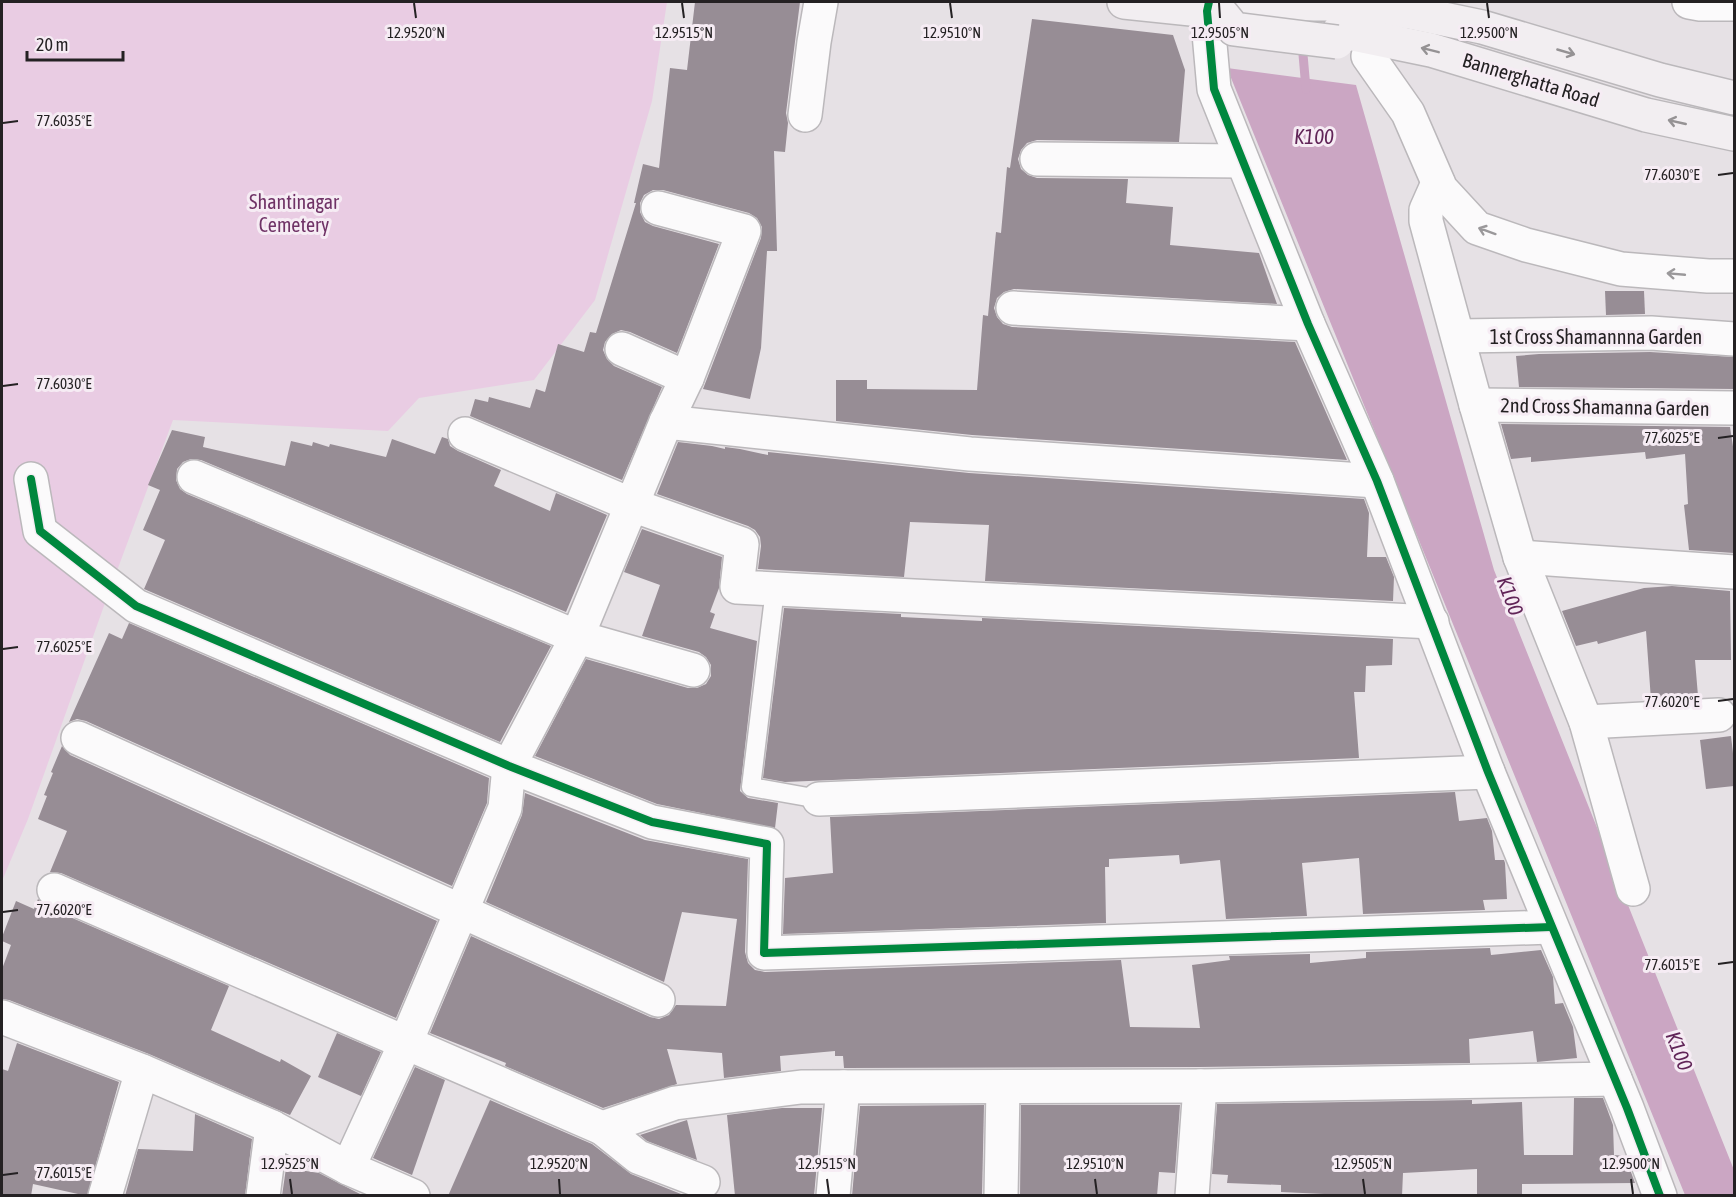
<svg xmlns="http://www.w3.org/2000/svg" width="1736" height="1197" font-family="'Asap Condensed',sans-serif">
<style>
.green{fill:#e9cce3}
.water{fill:#cba6c3}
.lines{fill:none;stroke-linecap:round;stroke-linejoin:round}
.stream{stroke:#cba6c3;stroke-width:9}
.building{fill:#978d95}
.lane-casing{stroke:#bbb8bb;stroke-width:21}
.street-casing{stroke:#bbb8bb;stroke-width:36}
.secondary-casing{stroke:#bbb8bb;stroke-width:36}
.lane{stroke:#fbfafb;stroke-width:18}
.street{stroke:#fbfafb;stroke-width:33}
.secondary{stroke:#f2eef1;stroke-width:33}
.secondary-bridge-casing{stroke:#bbb8bb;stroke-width:36;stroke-linecap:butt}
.secondary-bridge{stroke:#f2eef1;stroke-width:33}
.cycleway-casing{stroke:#f6ecf4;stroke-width:11}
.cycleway{stroke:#00873e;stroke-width:8}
.oneway{stroke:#959294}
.oneway2{stroke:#9a989a}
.ticks{fill:none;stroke:#242123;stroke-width:2}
.labels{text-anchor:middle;stroke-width:6;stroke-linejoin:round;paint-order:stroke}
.street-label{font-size:20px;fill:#242123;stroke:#f6ecf4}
.park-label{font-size:20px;fill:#6f3266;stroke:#f6ecf4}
.water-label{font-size:21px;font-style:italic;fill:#612558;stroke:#f6ecf4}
.ticks-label{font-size:15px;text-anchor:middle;fill:#242123;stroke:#f6ecf4;stroke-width:6;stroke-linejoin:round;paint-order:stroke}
</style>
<rect width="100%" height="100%" fill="#e6e1e5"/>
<!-- green -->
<path class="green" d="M2,2h665l-15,99 -57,199 -61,80 -115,18 -31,33 -215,-11 -68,183 -77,216 -26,62z"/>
<!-- water -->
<path class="water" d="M1227,68l129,17 138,485 240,600v25h-49z"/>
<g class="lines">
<!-- stream -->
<path class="stream" d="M1302,43l4,46"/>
</g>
<!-- building -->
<g class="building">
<path d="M695,2h105l-14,111 2,10 -3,29 -11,-1 3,100h-10l-6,97 -11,51 -47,-10 58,-151 1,-11 -5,-9 -8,-5 -86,-23h-10l-9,5 -4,8v9l5,10 8,4 66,18 -42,109 -47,-21 -9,-2 -9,4 -7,8 -2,8 4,9 7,7 48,21 -40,93 -152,-64 5,-17 13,3 1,-5 41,11 6,-19 9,3 13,-48 26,8 6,-20 6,1 40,-130h-2l9,-39 16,4 11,-100 17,2z"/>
<path d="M1032,19l141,16 12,35 -6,72 -142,-2 -10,3 -6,7 -3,9 3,10 7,6 9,3 91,1 -2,24 47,4 -3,38 89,8 18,51 -263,-15 -10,3 -7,6 -3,10 3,9 6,7 9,3 283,15 52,118 -375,-25 -136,-14v-41h31v9l110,1 6,-75 5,1 8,-84 5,1 6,-66 3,1z"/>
<path d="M1605,291h39l1,23 -39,1z"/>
<path d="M1650,352l84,5v32l-215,-2 -3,-31 23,-2z"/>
<path d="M1501,424l229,3 4,26v100l-45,-3 -5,-45 4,-1 -3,-50 -39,5 -1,-7 -114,10v-5l-20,2z"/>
<path d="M172,430l33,7 -2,10 82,19 6,-25 21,5 1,-4 16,5 1,-3 56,13 6,-18 43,15 7,-17 6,2 2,7 8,5 43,19 -7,16 56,25 6,-18 51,22 -41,97 -365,-152 -10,-1 -8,3 -6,7 -1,11 4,9 7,5 364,152 -51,96 -356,-153 21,-49 -22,-10 17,-40 -12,-5z"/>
<path d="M678,442l34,4 13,3v-2l15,2 28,6v-3l201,21 395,26 5,14 -2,44h19l8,20 -1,24 -408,-20 4,-56 -79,-3 -6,55 -146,-8 3,-23 -1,-9 -5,-7 -7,-4 -91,-32z"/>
<path d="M642,529l80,28 -3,31 -9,24 5,2 -5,14 47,13 -17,150 8,7 30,5 -3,25 -118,-24 -122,-48 51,-97 102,29h9l9,-4 5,-8v-11l-5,-8 -7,-5 -57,-16 18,-51 -36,-13z"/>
<path d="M1672,586l58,5 1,69h-36l3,36 -47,4 -5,-69 -48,13 -1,-3 -21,5 -14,-35 82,-23z"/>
<path d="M784,608l117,6v3l81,4v-3l411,21 -1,26 -26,1 -1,26h-11l5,66 -574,24 -22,-4z"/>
<path d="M129,623l360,155 -2,25 -35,83 -366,-165 -9,-2 -8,3 40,-89 13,6z"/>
<path d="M1731,736l3,26v24l-28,3 -6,-49z"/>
<path d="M62,746l8,9 367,166 -41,97 -335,-145 -11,-1 17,-41 -29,-12 9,-23 -3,-1 9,-22 -2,-1z"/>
<path d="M1455,792l4,29 28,-3 5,13 3,29h9l1,3 2,36 -24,1 2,10 -122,4 -4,-56 -57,5 5,53 -81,3 -6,-59 -40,4 -1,-9 -70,4v8h-4l1,56 -323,11 2,-56 48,-5 -3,-56z"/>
<path d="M525,793l120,47 103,19 -3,93 3,11 7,7 10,2 356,-12 9,67 70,1 -8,-63 38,-5 -1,-4 81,-2v9l56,-5v-6l124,-4 1,7 50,-5 12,27 2,27 8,-1 10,24 4,31 -40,4 -4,-31 -64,8 1,24 -270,4 -356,1 -1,-12h-8v-5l-55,5 1,15 -57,7 -2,-25 -55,-4 10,35 -74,24 -98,-42 1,-3 -76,-30 41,-97 179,81 9,2 10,-4 7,-10 50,1 11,-87 -55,-7 -18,70 -178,-80 36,-87z"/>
<path d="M38,899l9,8 182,79 -18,44 69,32 1,-3 30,17 -21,39 -141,-61 -140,-54 -7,-1v-30l9,-24 -9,-4v-4l14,-36 18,8z"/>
<path d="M337,1033l44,19 -20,44 -43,-19z"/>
<path d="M17,1043l102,39 -32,114 -54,-12 -2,12h-29v-127l6,2z"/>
<path d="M415,1067l30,13 -33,95 -39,-17z"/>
<path d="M1574,1098h29l10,27 1,30 11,1 10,27 -113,1v12h-45v-27l-74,4 -1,23h-35l-86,-4v-7l-54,-2 1,-8 -16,-1 5,-70 255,-4v4l50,-2 2,53h49z"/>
<path d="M490,1100l102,44 39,30 55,22h-238z"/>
<path d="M984,1105l-2,91h-130l8,-90z"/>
<path d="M1021,1105h159l-5,68 -16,-1 -2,24h-137z"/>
<path d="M782,1108h40l-8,88h-79l-8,-81z"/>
<path d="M195,1114l57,25 -7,57h-120l13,-47 55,2z"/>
<path d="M687,1120l10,40 -50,-19 -7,-6z"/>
<path d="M286,1168l33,5 45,23h-82z"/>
</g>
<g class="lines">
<defs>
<path id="lane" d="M775,589l-24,198 68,12"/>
<g id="street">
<path d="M1209,2l-2,9 7,78 94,235 69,157 111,291 139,336 33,88"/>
<path d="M1689,2l11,2h34"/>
<path d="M1368,56l40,57 33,76 36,39 49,17 95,24 87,7h26"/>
<path d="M805,115l9,-73 7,-40"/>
<path d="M1037,159l205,2"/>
<path d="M1438,183l-12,27v11l50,184 44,152 66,165 47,167"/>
<path d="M1013,308l295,16"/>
<path d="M1458,336l193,-3 83,6"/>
<path d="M622,349l65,29"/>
<path d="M1476,405l258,3"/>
<path d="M666,422l304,32 407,27"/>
<path d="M465,434l167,71 110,39 -5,43 695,35"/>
<path d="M194,477l383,160 116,33"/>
<path d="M31,479l9,52 96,75 373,160 143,56 115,22 -3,109 787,-26"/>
<path d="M1520,557l214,15"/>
<path d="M1586,722l133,-7"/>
<path d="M78,738l580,262"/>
<path d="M819,799l669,-27"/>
<path d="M54,890l548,238 73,-25 126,-16 399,-1 415,-7"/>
<path d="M2,1017l140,54 130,56"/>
<path d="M602,1128l36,29 65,25"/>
<path d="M348,1168l58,-126 99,-234 4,-42 68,-129 89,-215 21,-44 57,-147 -86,-23"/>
<path d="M105,1196l37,-125"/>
<path d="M263,1196l9,-69 76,41 65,28"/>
<path d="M833,1196l10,-109"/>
<path d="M1001,1196l2,-109"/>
<path d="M1192,1196l8,-110"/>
</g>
<g id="secondary">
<path d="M1124,2l96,10 19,-8h106l65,8 72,15 178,53 74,18"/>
<path d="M1339,31l92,19 215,65 88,19"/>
</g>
</defs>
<!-- lane casing -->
<use href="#lane" class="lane-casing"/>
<!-- street casing -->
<use href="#street" class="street-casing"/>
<!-- secondary casing -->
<use href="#secondary" class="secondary-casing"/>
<!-- lane -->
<use href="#lane" class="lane"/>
<!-- street -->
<use href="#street" class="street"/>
<!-- secondary -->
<use href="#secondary" class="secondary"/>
<defs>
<path id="secondary-bridge" d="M1220,12l14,17 103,13"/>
</defs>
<!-- secondary-bridge casing -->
<use href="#secondary-bridge" class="secondary-bridge-casing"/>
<!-- secondary-bridge -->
<use href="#secondary-bridge" class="secondary-bridge"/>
<defs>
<g id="cycleway">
<path d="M1209,2l-2,9 7,78 94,235 69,157 111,291 139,336 33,88"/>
<path d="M31,479l9,52 96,75 373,160 143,56 115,22 -3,109 787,-26"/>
</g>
</defs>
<!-- cycleway casing -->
<use href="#cycleway" class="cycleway-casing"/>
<!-- cycleway -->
<use href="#cycleway" class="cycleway"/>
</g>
<!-- one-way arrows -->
<defs><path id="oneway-shaft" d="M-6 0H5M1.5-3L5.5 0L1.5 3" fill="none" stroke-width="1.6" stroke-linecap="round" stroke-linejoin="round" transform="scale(1.5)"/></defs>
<g class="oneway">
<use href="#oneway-shaft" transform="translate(1430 50) rotate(-166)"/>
<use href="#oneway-shaft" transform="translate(1566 52) rotate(16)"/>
<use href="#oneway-shaft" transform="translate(1677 122) rotate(-167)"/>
</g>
<g class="oneway2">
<use href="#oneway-shaft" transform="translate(1487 231) rotate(-160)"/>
<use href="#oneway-shaft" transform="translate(1676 274) rotate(-175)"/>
</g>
<!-- ticks -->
<path class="ticks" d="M414,3l2,15M682,3l2,15M950,3l2,15M1219,3l1,15M1487,3l2,15M3,123l15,-2M1718,175l15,-2M3,386l15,-2M1718,438l15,-2M3,649l15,-2M1718,701l15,-2M3,912l15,-2M1718,964l15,-2M3,1175l15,-2M290,1179l2,15M559,1179l1,15M827,1179l2,15M1095,1179l2,15M1363,1179l2,15M1631,1179l2,15"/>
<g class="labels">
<!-- street labels -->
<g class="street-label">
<text transform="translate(1531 80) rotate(17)" y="7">Bannerghatta Road</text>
<text x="1596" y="344">1st Cross Shamannna Garden</text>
<text transform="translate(1605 407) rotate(1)" y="7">2nd Cross Shamanna Garden</text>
</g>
<!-- park labels -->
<g class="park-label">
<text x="294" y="209">Shantinagar<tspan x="294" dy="23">Cemetery</tspan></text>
</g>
<!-- water labels -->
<g class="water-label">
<text x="1314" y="144">K100</text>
<text transform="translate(1510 596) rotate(70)" y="7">K100</text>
<text transform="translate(1679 1051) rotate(69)" y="7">K100</text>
</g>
</g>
<g class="ticks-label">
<text x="416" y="38">12.9520°N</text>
<text x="684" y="38">12.9515°N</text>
<text x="952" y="38">12.9510°N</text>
<text x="1220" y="38">12.9505°N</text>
<text x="1489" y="38">12.9500°N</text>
<text x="64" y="126">77.6035°E</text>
<text x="1672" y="180">77.6030°E</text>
<text x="64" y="389">77.6030°E</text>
<text x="1672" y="443">77.6025°E</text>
<text x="64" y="652">77.6025°E</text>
<text x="1672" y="707">77.6020°E</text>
<text x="64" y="915">77.6020°E</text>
<text x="1672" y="970">77.6015°E</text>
<text x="290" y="1169">12.9525°N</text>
<text x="559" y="1169">12.9520°N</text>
<text x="827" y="1169">12.9515°N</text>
<text x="1095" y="1169">12.9510°N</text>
<text x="1363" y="1169">12.9505°N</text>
<text x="1631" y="1169">12.9500°N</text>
<text x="64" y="1178">77.6015°E</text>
</g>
<!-- border -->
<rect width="1736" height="1197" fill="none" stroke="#242123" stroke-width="6"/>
<!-- scale -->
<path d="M27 51v9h96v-9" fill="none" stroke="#242123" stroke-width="3"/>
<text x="36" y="51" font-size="18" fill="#242123" stroke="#f6ecf4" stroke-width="4.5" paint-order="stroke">20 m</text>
</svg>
